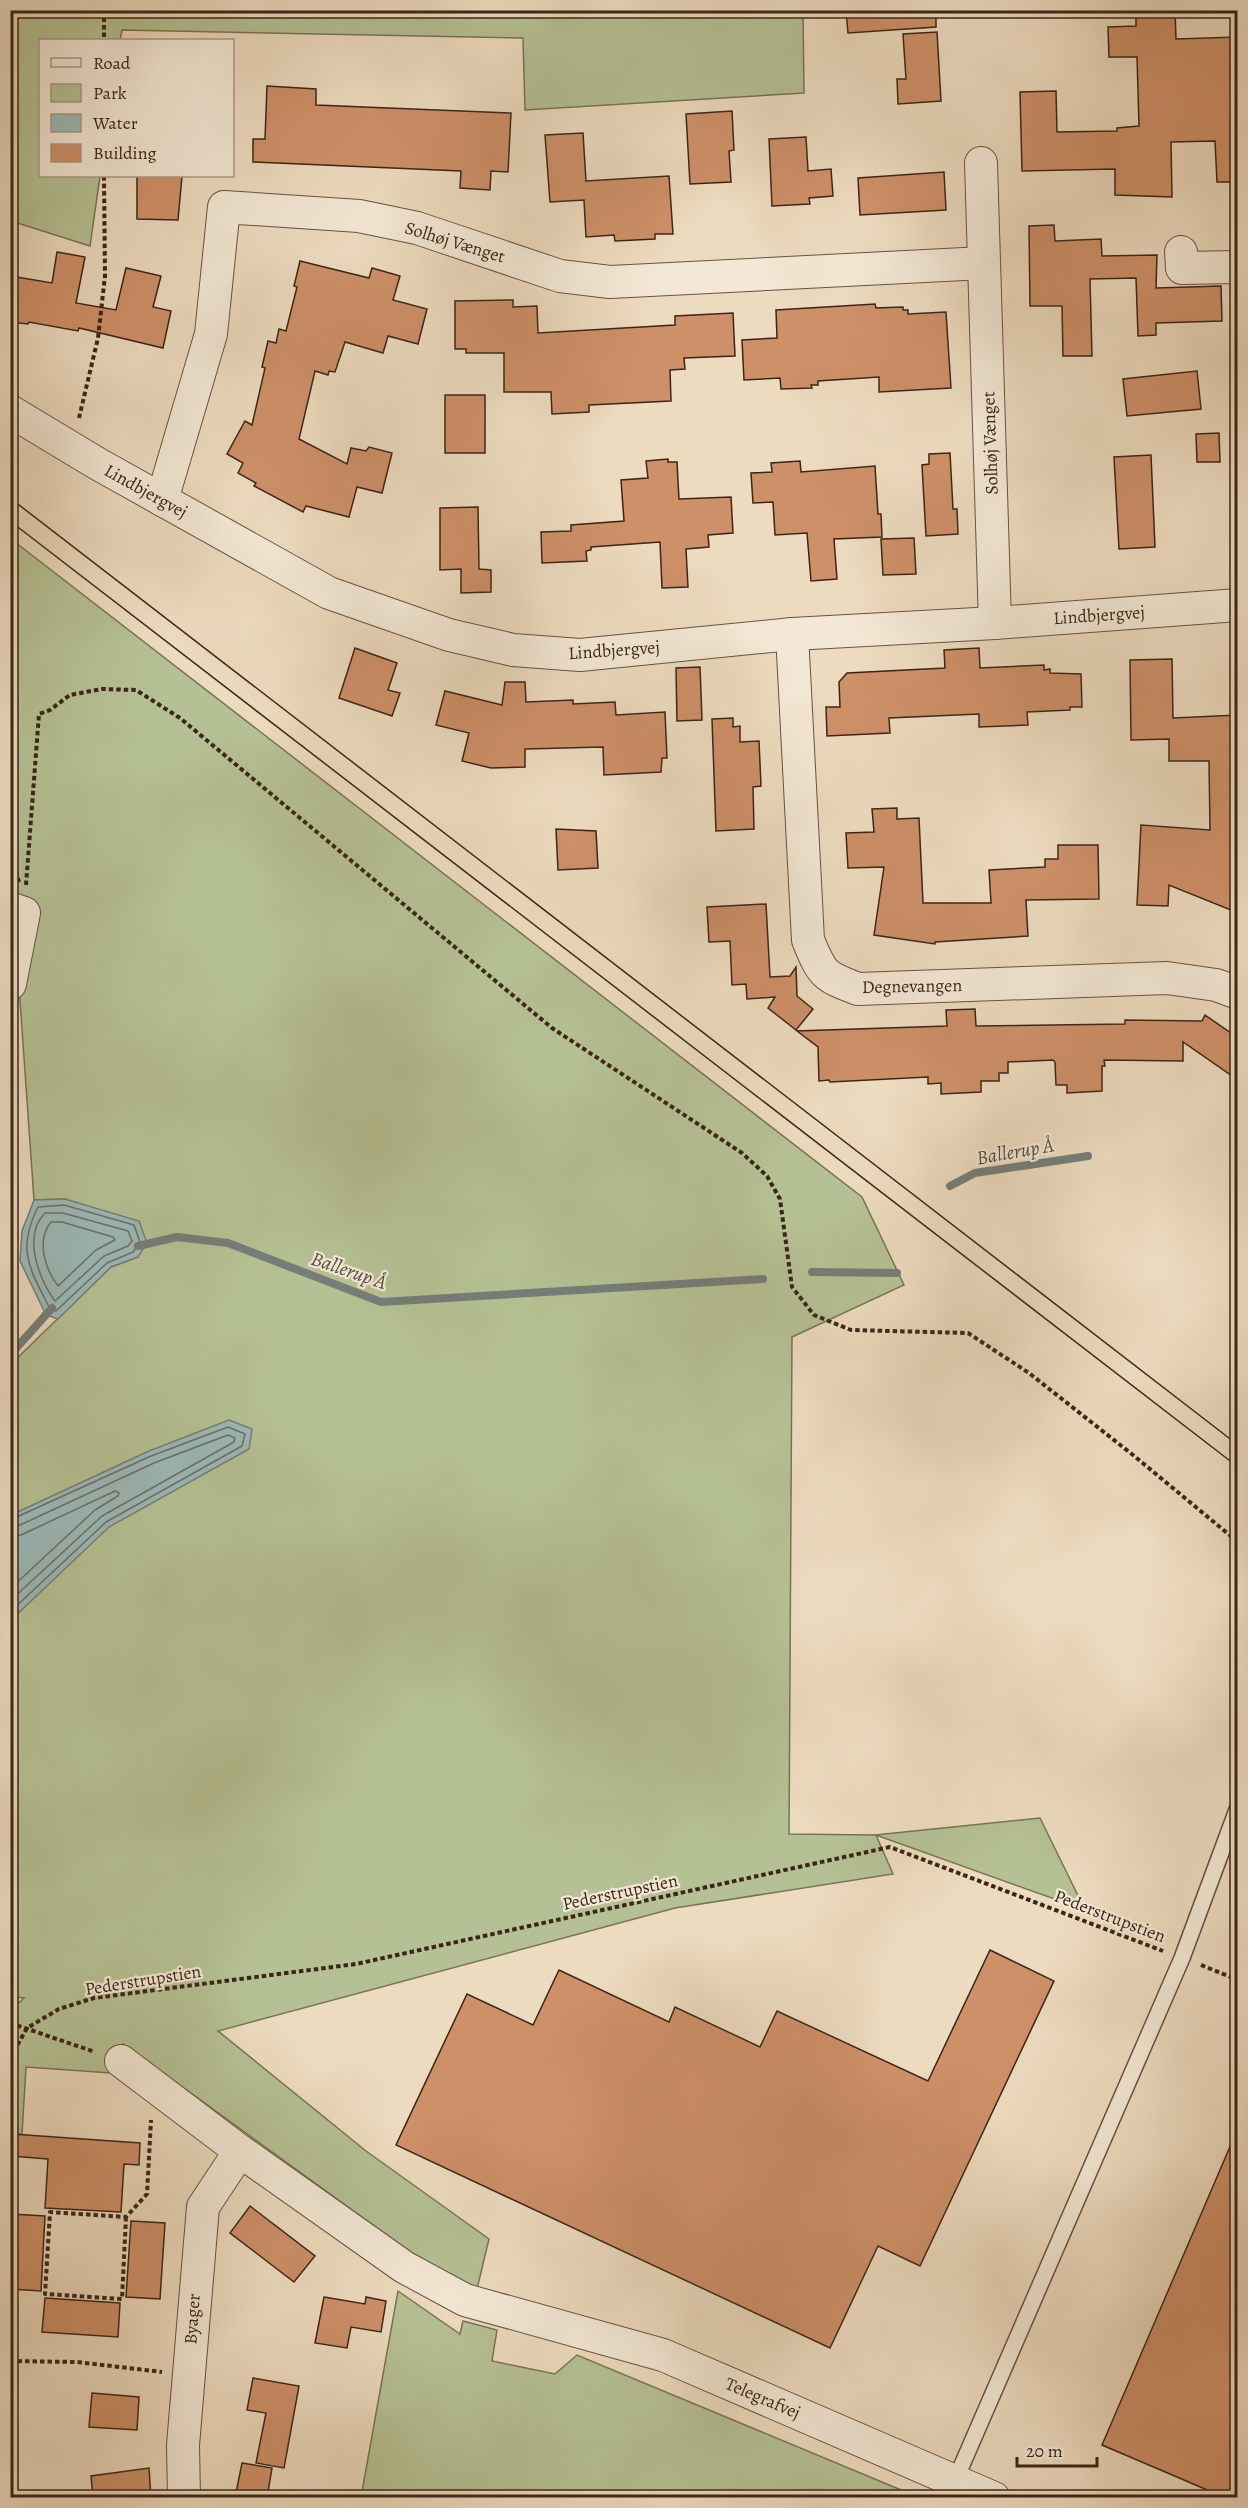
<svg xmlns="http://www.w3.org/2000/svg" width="1248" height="2508" font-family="Alegreya,serif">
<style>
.green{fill:#b5c194;stroke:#787356;stroke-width:1.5}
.water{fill:#9bb9b9;stroke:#757e79;stroke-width:1.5}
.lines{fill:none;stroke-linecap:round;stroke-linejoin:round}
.shore{stroke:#6c6f68;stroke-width:1.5}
.stream{stroke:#757e79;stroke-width:8}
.building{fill:#ce9069;stroke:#3c2518;stroke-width:1.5}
.lane-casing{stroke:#685242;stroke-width:18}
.street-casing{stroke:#685242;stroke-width:34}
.path{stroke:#3c2518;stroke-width:4;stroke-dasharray:4.5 3;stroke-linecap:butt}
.lane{stroke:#f3e8d5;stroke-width:15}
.street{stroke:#f3e8d5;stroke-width:32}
.tram{stroke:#3c2518;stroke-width:1.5}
.labels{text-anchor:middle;stroke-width:4.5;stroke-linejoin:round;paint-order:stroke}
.street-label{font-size:18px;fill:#3c2518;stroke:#f3e8d5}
.water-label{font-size:20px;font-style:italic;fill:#544a40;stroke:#f3e8d5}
</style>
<rect width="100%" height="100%" fill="#eddbbf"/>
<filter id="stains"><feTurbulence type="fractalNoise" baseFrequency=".00333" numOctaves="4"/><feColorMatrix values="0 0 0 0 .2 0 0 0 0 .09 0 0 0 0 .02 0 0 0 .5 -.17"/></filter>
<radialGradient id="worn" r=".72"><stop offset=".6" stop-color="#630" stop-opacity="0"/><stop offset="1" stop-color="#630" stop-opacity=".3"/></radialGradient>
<!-- green -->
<g class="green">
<path d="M11,10l792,1 1,82 -279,17 -2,-72 -401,-8 -2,10h-80v136h60l-10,70 -79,-25z"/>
<path d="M11,539l851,658 42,88 -112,52 -3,497 86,1 165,-17 45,92 -209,-75 17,39 -218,34 -457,123 148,120 123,88 -13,54 -63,-39 -290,-210 -12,29 -85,-6 -4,67h-10l-2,-3 1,-121 13,-12 -14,-2 1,-632 100,-97 27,-10 -73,-58 -31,1 -16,-228 -7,9z"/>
<path d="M398,2291l62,43 3,-13 34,9 -5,31 63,13 22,-19 341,142h-557z"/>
</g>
<!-- water -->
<g class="water">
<path d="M65,1199l74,22 8,22 -9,14 -27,10 -53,52 -12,-4 -26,-54 2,-30 12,-31z"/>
<path d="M229,1420l23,9 -3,20 -140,78 -98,93v-105l138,-64z"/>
</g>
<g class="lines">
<!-- shore -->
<g class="shore">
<path d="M64,1205l70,20 6,17 -7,10 -26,11 -51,48 -6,-2c-20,-40 -34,-59 -12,-102z"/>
<path d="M45,1213h18l65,18 4,10 -4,5 -24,10 -49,45c-16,-22 -33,-65 -10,-88z"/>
<path d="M51,1222h11l51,15 2,3 -19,10 -38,36c-13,-17 -22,-46 -7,-64z"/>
<path d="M10,1520l141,-64 77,-29 17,7 -3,12 -136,76 -96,90"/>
<path d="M10,1528l8,-2 136,-63 74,-28 7,3 -1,4 -132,74 -92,85"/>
<path d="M10,1537l11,-2 94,-44 4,2 -1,3 -23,14 -85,79"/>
</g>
<!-- stream -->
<g class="stream">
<path d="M950,1186l25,-13 113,-17"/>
<path d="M138,1246l39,-9 51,6 153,59 382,-23"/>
<path d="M812,1272l85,1"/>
<path d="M10,1355l42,-47"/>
</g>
</g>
<!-- building -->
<g class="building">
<path d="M846,10h90v17l-88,6z"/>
<path d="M1136,10h39l1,29 62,-2v145h-21l-2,-41 -44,1 1,55 -57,-2v-26l-93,2 -2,-79 36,-1 1,41 60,-1v-3l22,-2 -2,-69h-28l-1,-30 28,-1z"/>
<path d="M937,32l4,69 -43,3 -1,-25h9l-3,-45z"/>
<path d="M267,86l49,3v16l195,8 -3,59 -17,-1 -1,19 -30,-2 1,-17 -208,-9v-23h12z"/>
<path d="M732,111l2,39 -5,1 2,31 -41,2 -4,-70z"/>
<path d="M583,133l3,48 83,-5 4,58h-18v5l-40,2 -1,-6 -28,2 -2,-37 -34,2 -5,-67z"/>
<path d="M806,137l2,34 23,-2 2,27 -24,2 1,6 -38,2 -3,-67z"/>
<path d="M944,172l2,38 -86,5 -2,-37z"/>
<path d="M137,176h45l-4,44 -41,-1z"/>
<path d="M1054,225l1,16 46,-2 1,17 55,-1 -1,33 65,-2 1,35 -66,2v12l-18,1 -2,-58 -46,1 2,77h-29l-1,-50h-32l-1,-80z"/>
<path d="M57,252l28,5 -9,46 40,7 10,-42 35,8 -8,31 18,4 -8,37 -84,-20 -1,3 -49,-9 -1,2 -18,-2v-46l42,7z"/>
<path d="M300,261l69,17 3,-10 28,8 -7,24 34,9 -9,35 -30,-8 -5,17 -38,-11 -10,30 -6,-1 -1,4 -13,-4 -16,68 48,25 4,-16 15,3 3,-4 23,6 -10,40 -25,-6 -8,30 -43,-11 -3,6 -49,-26 2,-3 -18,-10 5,-10 -16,-9 18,-33 7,4 13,-57 -3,-1 6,-26 8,2 3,-14 7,2 11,-44 -3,-1z"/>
<path d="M513,300v7l24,-1 1,27 137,-8v-9l58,-3 2,43 -51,2 1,11 -15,1 1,31 -82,4v7l-37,2 -1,-22h-47v-39h-38v-4h-11v-48z"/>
<path d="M875,304l1,4 27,-1v3h5v4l38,-2 5,76 -72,4v-15l-61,4v4h-7l1,3 -31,1 -1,-11 -36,2 -2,-40 35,-2 -1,-28z"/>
<path d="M1197,371l4,38 -74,7 -4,-37z"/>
<rect x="445" y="395" width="40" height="58"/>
<path d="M1219,433l1,29h-23l-1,-28z"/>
<path d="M950,453l3,56h4l1,25 -32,2 -4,-71 7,-1v-10z"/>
<path d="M1151,455l4,92 -36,2 -5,-92z"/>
<path d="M668,459v3h9l2,37 52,-2 2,36 -25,2 1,12 -23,2 2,38 -26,1 -2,-46 -69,5v3l-5,1 1,10 -45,2 -1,-31 30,-1v-6l53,-4 -3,-41 27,-2 -2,-17z"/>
<path d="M800,461l1,11 74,-6 3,48h3l1,23 -48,2 3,40 -26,2 -4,-48 -32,2 -2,-33 -20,1 -2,-30 21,-1 -1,-9z"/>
<path d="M478,507l1,62 12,1v22l-30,1v-24l-21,1v-62z"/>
<path d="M914,538l2,36 -33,1 -2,-36z"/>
<path d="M355,648l42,15 -9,27 12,3 -8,23 -53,-18z"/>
<path d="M979,648l1,20 64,-3v5l6,-1v4l31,1 1,33h-12v3l-43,2 1,13 -49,2v-13l-90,4 1,15 -63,3 -1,-29h14l-1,-25 8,-9 98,-5 -1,-18z"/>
<path d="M1172,659l1,59 65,-3v198l-69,-28 -1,21 -31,-1 4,-80 69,5 -1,-69h-40v-22l-38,1 -1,-80z"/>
<path d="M700,667l2,53 -25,1 -1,-53z"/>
<path d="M505,682h20l1,20 47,-2v4l42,-2 1,13 49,-3 2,46h-5l-1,14 -57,3 -1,-28 -78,2v18l-34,1 -29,-7 7,-28 -33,-8 9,-34 57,14z"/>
<path d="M733,718v9l7,-1v16l19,-1 2,45 -8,1 1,42 -38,2 -4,-112z"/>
<path d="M897,808v11l22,-1 4,85h68l-2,-33 56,-3v-8h13v-14h40l1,54 -73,1 2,36 -93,6v2l-61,-9 10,-68 -36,1 -2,-35 28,-1 -2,-23z"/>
<path d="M556,829l40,2 2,37 -40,2z"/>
<path d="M766,904l4,73 20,-1 6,-9 1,29 16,13 -17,21 -28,-22 7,-11 -28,2 -1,-15 -14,1 -2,-44 -21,1 -2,-35z"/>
<path d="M975,1009l1,17 149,-2v-4l77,1 3,-6 33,23v42l-55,-38v19l-79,-1 1,6h-3v25l-35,2v-8h-11l-1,-23 -2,-2 -45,2v11h-9v8h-18v11l-40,2v-11l-13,1v-7l-98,5 -1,-2 -10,1 -1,-34 -21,-16 150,-5 -1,-16z"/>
<path d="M990,1950l64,31 -134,285 -42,-20 -48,102 -434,-203 71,-151 66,31 26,-55 110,52 6,-15 85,40 17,-36 151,70z"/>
<path d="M1238,2128v370h-12l-124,-53z"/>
<path d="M12,2134l128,9 -1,22 -15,-1 -3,48 -76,-4 3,-49 -37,-3z"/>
<path d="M250,2206l65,50 -21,26 -64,-49z"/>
<path d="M11,2214l34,2 -4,75 -31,-2z"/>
<path d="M131,2221l34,2 -5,76 -34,-2z"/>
<path d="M324,2297l41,7 1,-7 20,4 -5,31 -30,-5 -4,21 -32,-5z"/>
<path d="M45,2298l75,5 -2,34 -76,-5z"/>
<path d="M253,2378l46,8 -15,82 -28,-5 10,-50 -19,-3z"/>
<path d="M92,2393l47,4 -2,33 -48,-3z"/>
<path d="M242,2463l30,5 -5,30h-32z"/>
<path d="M149,2468l2,30h-58l-2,-22z"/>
</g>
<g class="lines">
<defs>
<path id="lane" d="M955,2481l227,-523 56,-151"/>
<g id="street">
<path d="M981,163l14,460"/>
<path d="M1181,252l1,16 56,-1"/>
<path d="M10,411l88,53 231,129 120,42 64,15 67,5 212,-21 203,-11 243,-18"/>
<path d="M162,500l49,-166 13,-127 135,9 58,12 143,48 50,6 374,-19"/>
<path d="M792,634l16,306c14,34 15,36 50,49l309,-11 49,7 22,8"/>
<path d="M10,908l14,5 -14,71"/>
<path d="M121,2061l119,90 164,116 61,33 198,55 331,143"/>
<path d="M184,2498l-1,-53 20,-238 37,-56"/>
</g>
</defs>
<!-- lane casing -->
<use href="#lane" class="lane-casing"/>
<!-- street casing -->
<use href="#street" class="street-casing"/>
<!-- path -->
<g class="path">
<path d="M104,10v30"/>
<path d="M79,418l19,-80 7,-62 -1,-100"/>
<path d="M10,849l9,33"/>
<path d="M26,885l13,-171 11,-4 20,-15 32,-6 34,1 44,28 372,310 190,125 25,23 13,23 12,88 22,28 37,15 117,3 61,40 104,82 105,87"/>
<path d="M1201,1965l37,15"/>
<path d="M10,2023l85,29"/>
<path d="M10,2058l17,-30 32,-19 35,-11 262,-34 534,-117 273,104"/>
<path d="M126,2217l-4,82 -77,-5 5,-82 76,5 21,-23 4,-74"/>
<path d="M10,2361l67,1 85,10"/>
</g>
<!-- lane -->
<use href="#lane" class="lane"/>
<!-- street -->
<use href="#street" class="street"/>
<!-- tram -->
<g class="tram">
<path d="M10,498l1228,947"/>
<path d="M10,521l1228,946"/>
</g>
</g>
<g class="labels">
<!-- street labels -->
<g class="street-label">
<text transform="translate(455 242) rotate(17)" y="6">Solhøj Vænget</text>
<text transform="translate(990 443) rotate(-92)" y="6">Solhøj Vænget</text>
<text transform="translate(146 491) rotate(29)" y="6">Lindbjergvej</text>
<text transform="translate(1099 615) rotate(-4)" y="6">Lindbjergvej</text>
<text transform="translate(614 650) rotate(-4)" y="6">Lindbjergvej</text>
<text transform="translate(912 986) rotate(-1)" y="6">Degnevangen</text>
<text transform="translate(620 1892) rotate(-12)" y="6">Pederstrupstien</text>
<text transform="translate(1110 1916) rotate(21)" y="6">Pederstrupstien</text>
<text transform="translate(143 1980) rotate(-9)" y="6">Pederstrupstien</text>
<text transform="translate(192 2319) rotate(-86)" y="6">Byager</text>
<text transform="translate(763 2398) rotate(23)" y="6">Telegrafvej</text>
</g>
<!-- water labels -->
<g class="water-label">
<text transform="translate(1015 1151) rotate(-10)" y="7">Ballerup Å</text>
<text transform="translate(349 1270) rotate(19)" y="7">Ballerup Å</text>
</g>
</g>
<!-- margin -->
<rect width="1248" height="2508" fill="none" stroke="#eddbbf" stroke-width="36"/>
<rect x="12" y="12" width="1224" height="2484" fill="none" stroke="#3c2518" stroke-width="3"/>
<rect x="18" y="18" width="1212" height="2472" fill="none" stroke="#3c2518" stroke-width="1.5"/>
<!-- legend -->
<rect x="39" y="39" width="195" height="138" fill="#f3e8d5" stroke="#aa9a89" stroke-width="1.5"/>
<rect x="51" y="58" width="30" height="9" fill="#f3e8d5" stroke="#aa9a89" stroke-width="1.5"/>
<text x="93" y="69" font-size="18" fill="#3c2518">Road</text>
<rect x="51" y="84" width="30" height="18" fill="#b5c194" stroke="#aa9a89" stroke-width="1.5"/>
<text x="93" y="99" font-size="18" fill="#3c2518">Park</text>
<rect x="51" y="114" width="30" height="18" fill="#9bb9b9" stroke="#aa9a89" stroke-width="1.5"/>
<text x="93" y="129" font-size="18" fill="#3c2518">Water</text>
<rect x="51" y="144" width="30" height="18" fill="#ce9069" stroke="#aa9a89" stroke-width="1.5"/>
<text x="93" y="159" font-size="18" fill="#3c2518">Building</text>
<!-- scale -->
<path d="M1017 2457v9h80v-9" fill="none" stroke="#3c2518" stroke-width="3"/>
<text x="1026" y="2457" font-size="18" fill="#3c2518" stroke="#f3e8d5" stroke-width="4.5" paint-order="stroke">20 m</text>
<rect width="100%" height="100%" filter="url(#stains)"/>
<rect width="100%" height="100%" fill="url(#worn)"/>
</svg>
